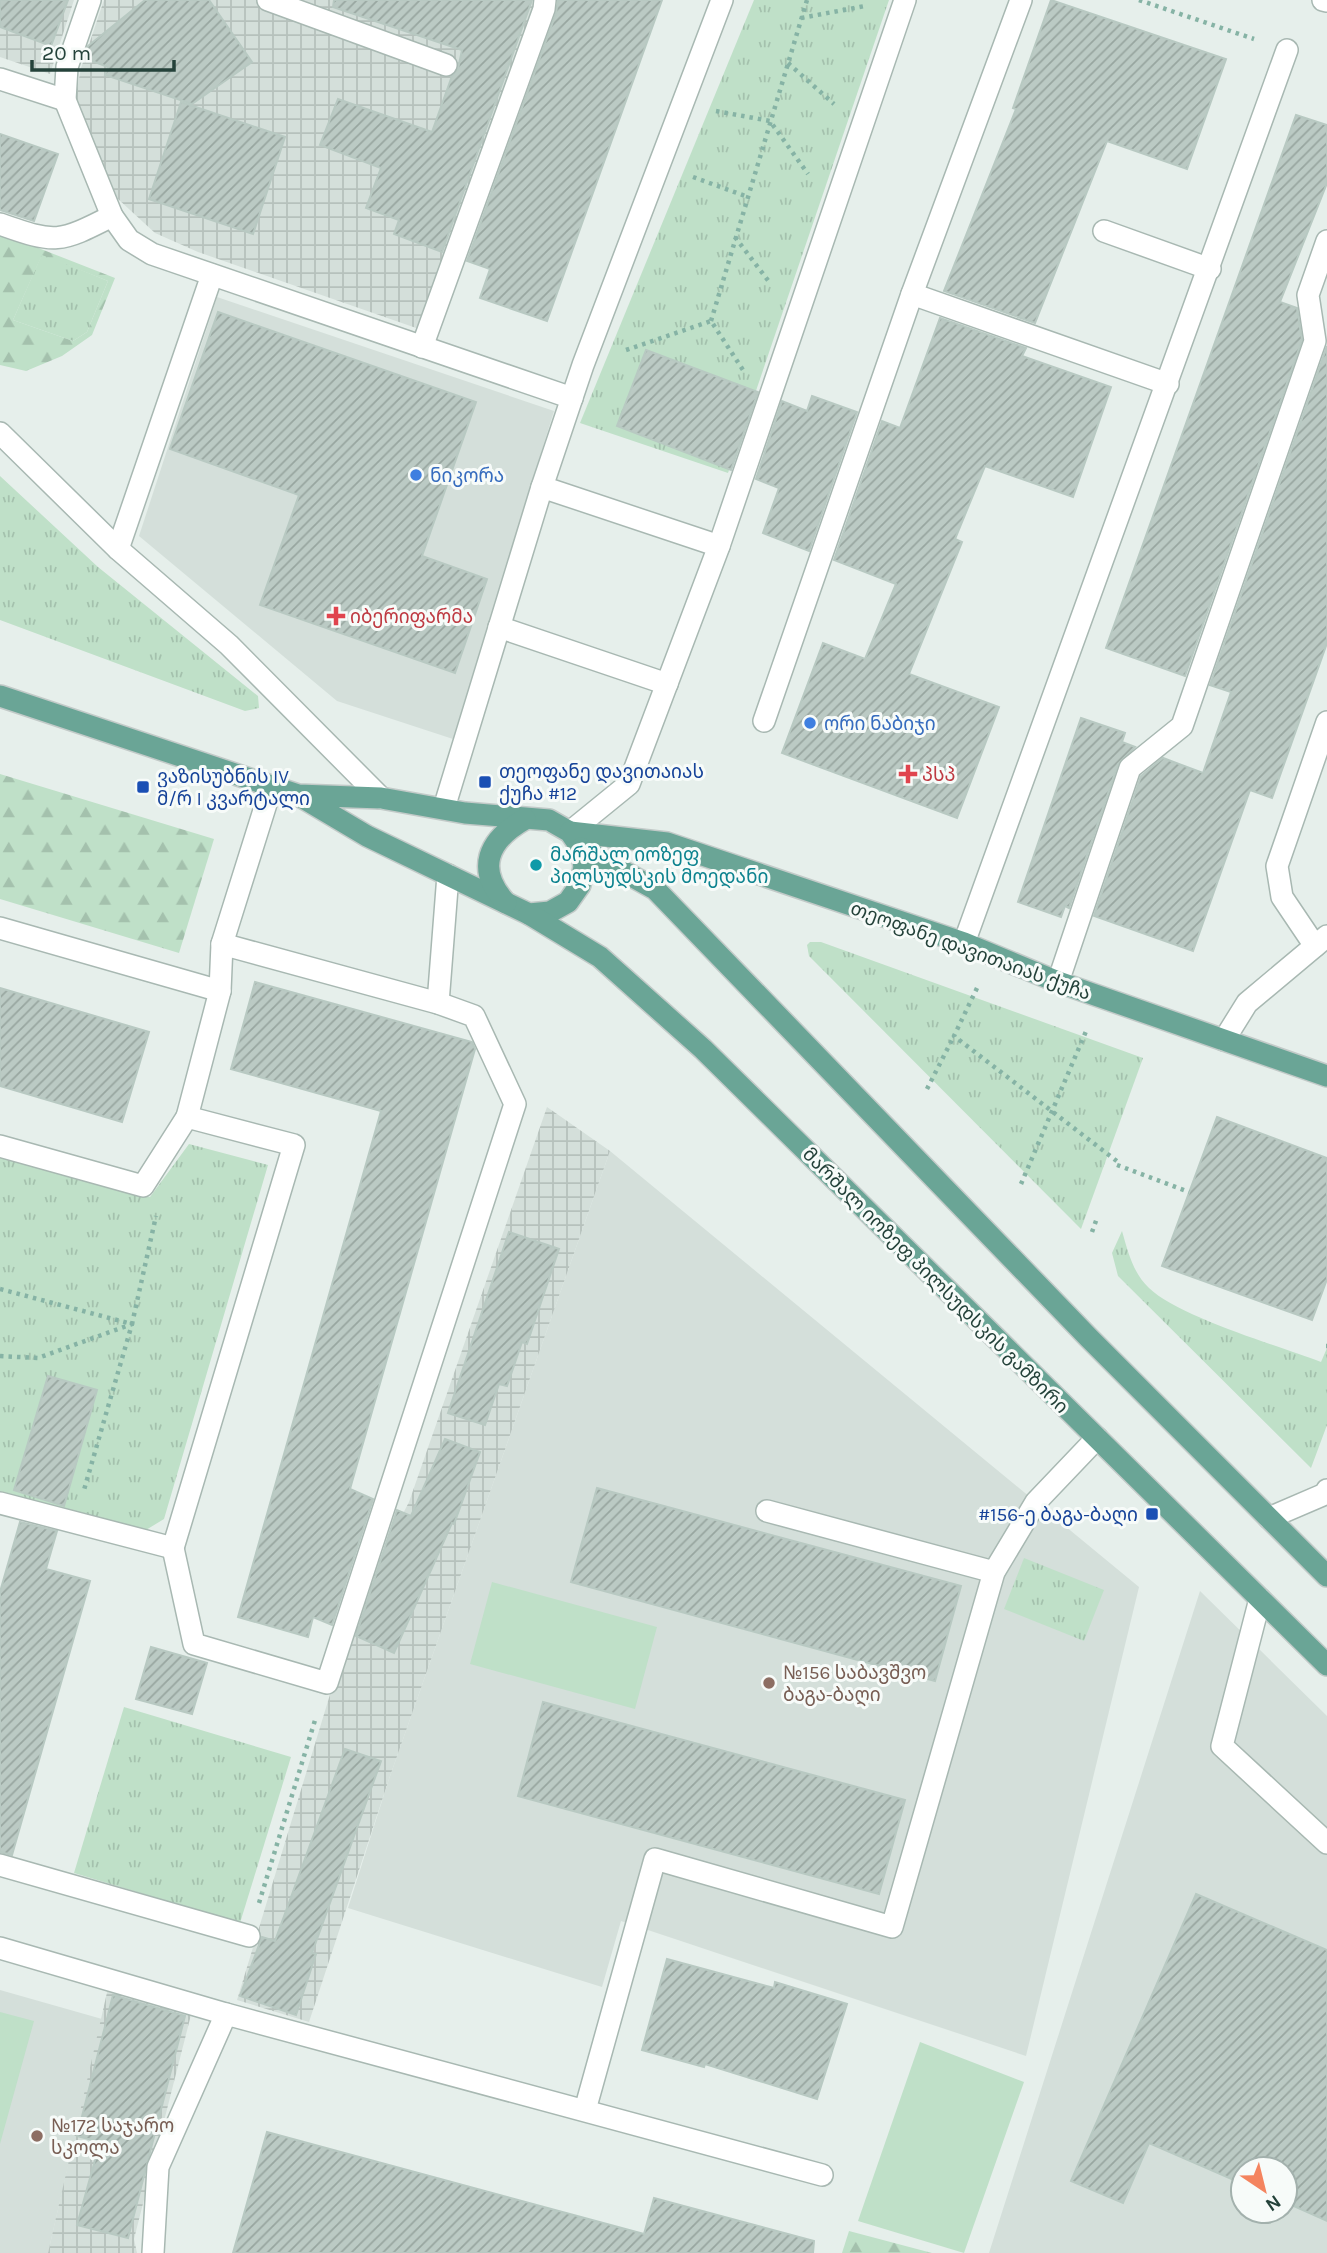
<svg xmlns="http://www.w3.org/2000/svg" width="1327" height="2253" font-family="Karla,'Noto Sans Georgian',sans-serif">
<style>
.built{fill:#d4dfda;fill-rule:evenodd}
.industrial{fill:url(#industrial-grid)}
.grass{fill:url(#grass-tufts)}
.forest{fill:url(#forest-firs);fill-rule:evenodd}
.pitch{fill:#bfe0c8}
.building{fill:url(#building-hatch);stroke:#b8c9c2;stroke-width:2}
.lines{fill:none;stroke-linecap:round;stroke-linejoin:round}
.minor-casing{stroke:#a8b8b2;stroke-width:24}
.major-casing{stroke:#c2cac8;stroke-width:24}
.path{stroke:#86b3a5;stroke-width:4.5;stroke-dasharray:3.5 5;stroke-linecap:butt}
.minor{stroke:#fff;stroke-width:21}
.major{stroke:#6aa596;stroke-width:21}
.shop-dot{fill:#3f7fe0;stroke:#f7fbf9;stroke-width:2.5}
.health-dot{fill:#e0444e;stroke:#f7fbf9;stroke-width:2.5}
.transit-dot{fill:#1a4fb4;stroke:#f7fbf9;stroke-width:2.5}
.culture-dot{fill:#0f9aa8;stroke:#f7fbf9;stroke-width:2.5}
.education-dot{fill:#8d6e63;stroke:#f7fbf9;stroke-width:2.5}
.labels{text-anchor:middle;stroke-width:6;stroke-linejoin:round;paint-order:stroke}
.shop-label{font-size:19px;fill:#366cbe;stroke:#f7fbf9;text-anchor:start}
.health-label{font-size:19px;fill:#be3a42;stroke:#f7fbf9;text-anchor:start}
.transit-label{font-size:19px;fill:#164399;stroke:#f7fbf9;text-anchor:start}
.culture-label{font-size:19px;fill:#0d838f;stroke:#f7fbf9;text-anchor:start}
.street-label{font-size:19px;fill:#24423a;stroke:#f7fbf9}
.education-label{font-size:19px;fill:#785e54;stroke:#f7fbf9;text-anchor:start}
</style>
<defs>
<pattern id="industrial-grid" width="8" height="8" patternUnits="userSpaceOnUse" patternTransform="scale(1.75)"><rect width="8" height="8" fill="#d4dfda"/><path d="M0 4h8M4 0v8" fill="none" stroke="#b6c1bc"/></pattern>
<pattern id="grass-tufts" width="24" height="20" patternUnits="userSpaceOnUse" patternTransform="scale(1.75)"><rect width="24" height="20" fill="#bfe0c8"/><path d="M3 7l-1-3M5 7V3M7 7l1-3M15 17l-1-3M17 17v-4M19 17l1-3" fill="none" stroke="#a4c1ad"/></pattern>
<pattern id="forest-firs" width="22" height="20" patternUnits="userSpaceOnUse" patternTransform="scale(1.75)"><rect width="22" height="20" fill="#bfe0c8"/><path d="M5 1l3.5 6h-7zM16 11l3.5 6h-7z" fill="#a4c1ad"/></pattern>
<pattern id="building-hatch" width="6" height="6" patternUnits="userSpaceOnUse" patternTransform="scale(1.75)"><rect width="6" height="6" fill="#bbcac4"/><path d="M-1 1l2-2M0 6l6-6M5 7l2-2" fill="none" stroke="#98a6a0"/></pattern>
</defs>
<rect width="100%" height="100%" fill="#e6efeb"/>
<!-- built -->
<g class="built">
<path d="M217,297l337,114 -101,328 -116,-38 -198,-165z"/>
<path d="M610,1151l529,436 -113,469 -405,-135 -19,66 -254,-79 41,-129z"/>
<path d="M1200,1591l127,125v537h-338zM1243,2169h42v42h-42z"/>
<path d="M0,1990l102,29 -54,234h-48z"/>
</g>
<!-- industrial -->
<g class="industrial">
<path d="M0,0h74l-24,74 -50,-17z"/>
<path d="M104,0h428l4,12 -117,317 -221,-77 -43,-19 -37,-34 -43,-99 6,-32z"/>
<path d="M547,1107l63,44 -221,628 -80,243 -72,-22 123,-404 49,-94z"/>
<path d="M108,1988l84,23 -58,228 3,14h-89z"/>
</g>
<!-- grass -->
<g class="grass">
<path d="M754,0h135l-161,473 -148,-50z"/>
<path d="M42,254l66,27 -21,51 -14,9 -60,-21z"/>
<path d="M0,476l98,91 160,129 1,12 -14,3 -245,-91z"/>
<path d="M810,942h11l322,116 -62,171 -272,-273 -2,-11z"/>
<path d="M189,1144l79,21 -104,354 -23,14 -141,-38v-338l150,40z"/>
<path d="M1122,1231c6,21 11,42 27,57 30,29 130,58 172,74l6,-14v77l-16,43 -193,-192 -6,-23z"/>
<path d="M1024,1558l80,32 -20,51 -80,-32z"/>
<path d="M124,1707l167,50 -51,166 -166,-50z"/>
</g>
<!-- forest -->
<g class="forest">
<path d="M0,233l115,45 -23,57 -30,21 -36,15 -26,-6zM42,255l66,26 -21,51 -14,9 -60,-21z"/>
<path d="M0,774l214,65 -35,114 -179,-54z"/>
<path d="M849,2231l83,22h-90z"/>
</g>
<!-- pitch -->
<g class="pitch">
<path d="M492,1582l165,45 -22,82 -165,-45z"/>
<path d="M0,2012l34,9 -34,123z"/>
<path d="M920,2042l104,40 -60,171 -106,-32z"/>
</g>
<!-- building -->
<g class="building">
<path d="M0,0h68l-17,46 -51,-19z"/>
<path d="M145,0h64l43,62 -60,42 -87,-29 3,-8 -24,-9 4,-12z"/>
<path d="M334,0h198l-90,252 -48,-18 5,-14 -33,-12 15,-40 -61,-23 18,-46 94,33 20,-56 6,-7 4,-19 -129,-43z"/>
<path d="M558,0h104l-115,321 -67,-23 10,-29 -23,-8 89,-248z"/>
<path d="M1051,0l175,59 -39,110 -80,-28 -72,182 -91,-32 72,-182 -3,-1z"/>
<path d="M181,102l104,35 -32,97 -104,-35z"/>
<path d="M1296,115l31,10v58l-47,119 17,6 5,32 -117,336 -79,-28z"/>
<path d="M0,134l58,20 -24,67 -34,-11z"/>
<path d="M218,312l258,90 -54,154 65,23 -32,94 -195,-68 39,-110 -129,-46z"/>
<path d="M940,318l86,30 -4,8 89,31 -38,110 -88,-31 -30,73 7,3 -53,132 90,33 -42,111 -175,-65 41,-110 42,16 31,-75 -62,-24 48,-139 18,7z"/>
<path d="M1327,346v297l-55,155 -22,-8 -57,161 -99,-35 47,-140 22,-18 40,15 28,-81 -21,-7z"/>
<path d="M646,350l112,42 -27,78 -114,-44z"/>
<path d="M812,396l45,16 -48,139 -46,-18 16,-45 -23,-9 26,-78 25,10z"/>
<path d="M1081,718l44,15 -3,9 13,5 -17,17 -49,144 -4,-2 -4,11 -43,-15z"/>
<path d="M255,982l217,60 3,7 -125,440 23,10 -41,126 -19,-8 -5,20 -70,-20 143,-506 -150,-42z"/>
<path d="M0,988l149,44 -27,90 -122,-36z"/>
<path d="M1217,1117l110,41v121l-15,41 -150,-54z"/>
<path d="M509,1232l50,17 -32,95 -5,-2 -15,44 -8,-2 -14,41 -37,-12z"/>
<path d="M48,1376l49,14 -33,116 -50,-16z"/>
<path d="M445,1439l35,13 -26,72 -2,-1 -58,130 -38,-17 41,-126 14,6z"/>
<path d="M597,1488l364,98 -26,95 -364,-99z"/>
<path d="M20,1522l37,9 -11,38 44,12 -78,274 -12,-3v-260z"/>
<path d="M151,1647l56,16 -15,51 -56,-15z"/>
<path d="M543,1702l362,98 -26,94 -361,-98z"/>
<path d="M345,1749l36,12 -69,192 4,1 -20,61 -56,-19 22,-59 13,4z"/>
<path d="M1196,1894l131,56v271l-42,-19v-33h-42v15l-94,-41 -26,60 -52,-22z"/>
<path d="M667,1959l107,29 1,-6 72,22 -30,95 -112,-35 -1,3 -62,-17z"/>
<path d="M113,1995l72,21 -57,222 -51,-13 23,-83 -23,-6z"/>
<path d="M267,2132l377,102 10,-36 160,43 -1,12h-580z"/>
</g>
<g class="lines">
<defs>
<g id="minor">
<path d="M90,0l-23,67 -2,33 47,116 17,24 23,14 420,144"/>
<path d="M268,0l178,65"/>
<path d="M1323,0l4,1"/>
<path d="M0,79l65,21"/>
<path d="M0,224c56,20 59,19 112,-8"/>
<path d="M1104,231l106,38"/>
<path d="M912,294l256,90"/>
<path d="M422,347l122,-338 1,-9"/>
<path d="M0,433l118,116 111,96 152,153"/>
<path d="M542,487l177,59"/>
<path d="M118,549l94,-274"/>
<path d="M499,627l168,57"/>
<path d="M764,721l148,-427 109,-294"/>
<path d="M444,808l98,-321 41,-122 139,-365"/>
<path d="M570,832l59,-48 90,-238 186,-546"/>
<path d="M0,928l220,63"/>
<path d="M964,943l323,-893"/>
<path d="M1315,946l-33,-49 -5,-31 50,-144"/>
<path d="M1058,982l72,-214 52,-42 133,-385 -7,-46 19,-54"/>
<path d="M438,1003l10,-128"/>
<path d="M1224,1040l23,-37 80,-67"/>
<path d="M0,1146l143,40 44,-69"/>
<path d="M0,1503l173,45 121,-403 -107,-28 33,-126 2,-47 49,-156"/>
<path d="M767,1511l227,61"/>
<path d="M1269,1518l56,-24 2,-4"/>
<path d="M173,1548l21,96 133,39 188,-579 -41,-88 -36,-13 -216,-59"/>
<path d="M1260,1599l-38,147 105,97"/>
<path d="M0,1865l249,71"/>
<path d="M0,1948l226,66"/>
<path d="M585,2110l70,-251 237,68 102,-355 42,-70 61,-64"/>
<path d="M153,2253l5,-86 68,-153 596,161"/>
</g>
<g id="major">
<path d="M0,696l298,99 83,3 84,15 84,7 21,12 11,16 3,19 -4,18 -12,17 -18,10 -21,2 -162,-78 -69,-41"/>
<path d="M570,832l97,11 297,100 94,39 269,94"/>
<path d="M581,848l74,41 434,449 238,238"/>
<path d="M506,903c-31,-34 -18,-63 19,-84"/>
<path d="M529,914l71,43 103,92 624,616"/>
</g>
</defs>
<!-- minor casing -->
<use href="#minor" class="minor-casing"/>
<!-- major casing -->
<use href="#major" class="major-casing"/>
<!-- path -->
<g class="path">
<path d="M1139,0l115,39"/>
<path d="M801,18l64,-12"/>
<path d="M788,63l46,41"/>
<path d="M716,111l54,10 38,53"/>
<path d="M693,177l55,20"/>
<path d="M735,237l35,46"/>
<path d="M711,321l96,-321"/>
<path d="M626,350l85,-29 32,49"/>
<path d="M977,988l-23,48 164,126"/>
<path d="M927,1089l27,-53"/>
<path d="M1117,1165l72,27"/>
<path d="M1021,1184l66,-155"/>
<path d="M1092,1232l5,-14"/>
<path d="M0,1289l132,35 24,-108"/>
<path d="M1326,1346h1"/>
<path d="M0,1356l38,2 94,-34 -48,166"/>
<path d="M259,1903l57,-186"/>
</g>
<!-- minor -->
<use href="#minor" class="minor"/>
<!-- major -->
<use href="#major" class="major"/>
</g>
<!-- markers -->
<g class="shop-dot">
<circle cx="416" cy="475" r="7"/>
<circle cx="810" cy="723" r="7"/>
</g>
<g class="health-dot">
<path d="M332.5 605.5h7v7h7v7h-7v7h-7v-7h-7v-7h7z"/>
<path d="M904.5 763.5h7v7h7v7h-7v7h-7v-7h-7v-7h7z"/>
</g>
<g class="transit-dot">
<rect x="478" y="775" width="14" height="14" rx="3.5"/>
<rect x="136" y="780" width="14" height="14" rx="3.5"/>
<rect x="1145" y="1507" width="14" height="14" rx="3.5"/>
</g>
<circle class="culture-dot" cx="536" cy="865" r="7"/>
<g class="education-dot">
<circle cx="769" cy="1683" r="7"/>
<circle cx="37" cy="2136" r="7"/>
</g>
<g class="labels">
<!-- shop labels -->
<g class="shop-label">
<text x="430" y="482">ნიკორა</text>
<text x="824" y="730">ორი ნაბიჯი</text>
</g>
<!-- health labels -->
<g class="health-label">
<text x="350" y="623">იბერიფარმა</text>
<text x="922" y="781">პსპ</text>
</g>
<!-- transit labels -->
<g class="transit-label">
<text x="499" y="778">თეოფანე დავითაიას<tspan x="499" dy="22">ქუჩა #12</tspan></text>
<text x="157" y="783">ვაზისუბნის IV<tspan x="157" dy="22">მ/რ I კვარტალი</tspan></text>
<text x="1138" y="1521" text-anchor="end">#156-ე ბაგა-ბაღი</text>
</g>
<!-- culture labels -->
<g class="culture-label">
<text x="550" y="861">მარშალ იოზეფ<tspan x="550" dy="22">პილსუდსკის მოედანი</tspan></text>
</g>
<!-- street labels -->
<g class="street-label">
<text transform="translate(971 950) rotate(20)" y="7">თეოფანე დავითაიას ქუჩა</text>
<text transform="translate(936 1280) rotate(45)" y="7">მარშალ იოზეფ პილსუდსკის გამზირი</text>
</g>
<!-- education labels -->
<g class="education-label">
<text x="783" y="1679">№156 საბავშვო<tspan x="783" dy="22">ბაგა-ბაღი</tspan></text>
<text x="51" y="2132">№172 საჯარო<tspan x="51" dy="22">სკოლა</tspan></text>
</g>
</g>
<!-- north arrow -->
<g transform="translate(1264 2190) rotate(145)"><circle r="33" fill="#f7fbf9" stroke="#a3b1ad" stroke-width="2"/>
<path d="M0-5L12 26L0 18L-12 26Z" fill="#f4845f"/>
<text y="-10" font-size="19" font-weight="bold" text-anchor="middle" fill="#24423a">N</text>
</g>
<!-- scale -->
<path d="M32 60v10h142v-10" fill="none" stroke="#24423a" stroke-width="3.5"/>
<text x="42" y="60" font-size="21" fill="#24423a" stroke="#f7fbf9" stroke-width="5" paint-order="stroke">20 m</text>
</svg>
